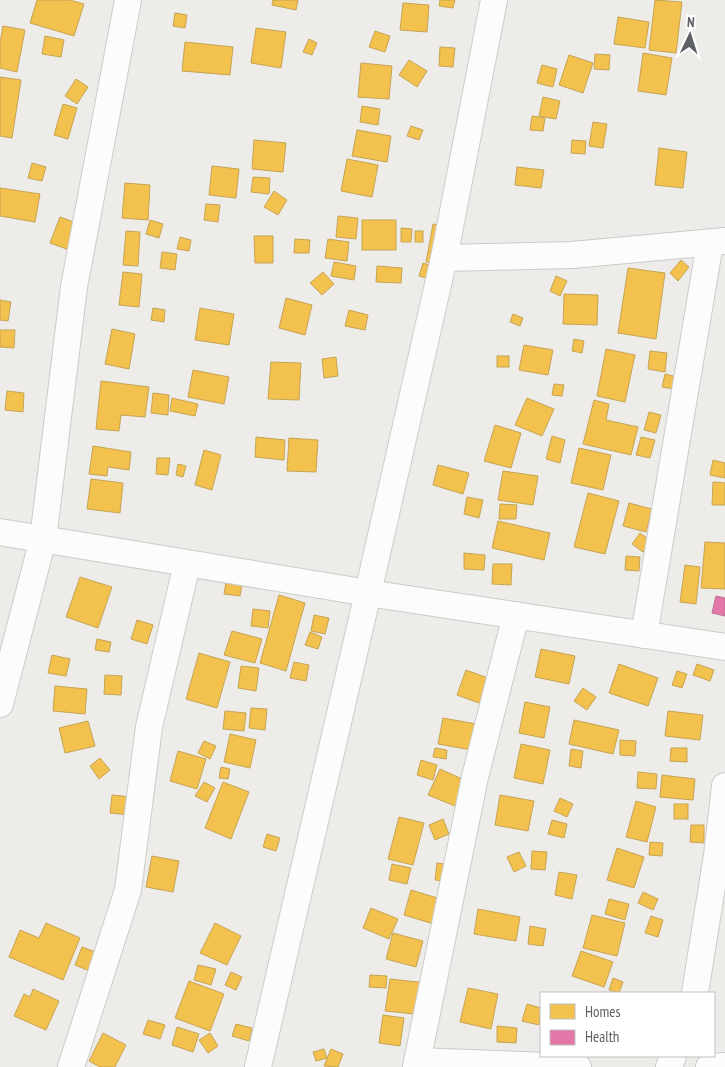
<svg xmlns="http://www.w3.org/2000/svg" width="725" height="1067" font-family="'PT Sans Narrow',sans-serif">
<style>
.homes{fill:#f2c14e;stroke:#c6a455}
.health{fill:#e377a8;stroke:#bb7194}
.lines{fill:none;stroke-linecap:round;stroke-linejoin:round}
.street-casing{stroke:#cacbcb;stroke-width:28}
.street{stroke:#fcfcfc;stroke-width:26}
</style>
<rect width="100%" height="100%" fill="#eeece9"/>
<!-- homes -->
<g class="homes">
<path d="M37,0h33l14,4 -10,32 -44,-13z"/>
<path d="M273,0h25l-2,10 -24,-5z"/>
<path d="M440,0h15l-2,8 -14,-2z"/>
<path d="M655,0l27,2 -6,51 -27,-3z"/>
<path d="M403,3l26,2 -2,27 -27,-2z"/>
<path d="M175,13l12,2 -2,13 -12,-2z"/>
<path d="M618,17l31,5 -4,26 -31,-4z"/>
<path d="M3,26l22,4 -8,42 -17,-4v-25z"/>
<path d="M256,28l30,4 -5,36 -30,-5z"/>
<path d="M375,31l15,5 -5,16 -16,-5z"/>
<path d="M45,36l19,4 -3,17 -19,-3z"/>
<path d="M309,39l8,4 -5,12 -9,-3z"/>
<path d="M185,42l48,5 -3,28 -48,-4z"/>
<path d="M440,47l15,1 -2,19 -14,-1z"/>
<path d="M643,53l29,5 -6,37 -28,-4z"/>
<path d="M595,54l15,1 -1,15 -15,-1z"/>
<path d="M569,55l24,8 -10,30 -24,-8z"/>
<path d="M409,60l18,11 -10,16 -18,-12z"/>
<path d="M361,63l31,3 -3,33 -31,-2z"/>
<path d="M542,65l15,4 -4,18 -16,-4z"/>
<path d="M0,77l21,3 -9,58 -12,-2z"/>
<path d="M76,79l12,8 -11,17 -12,-8z"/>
<path d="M543,97l17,4 -4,18 -17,-3z"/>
<path d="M63,104l14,4 -9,31 -14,-4z"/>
<path d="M362,106l18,3 -2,16 -18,-3z"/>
<path d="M532,116l13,2 -2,13 -13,-1z"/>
<path d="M593,122l14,2 -4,24 -14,-2z"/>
<path d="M411,126l12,4 -4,10 -12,-4z"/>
<path d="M357,130l34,6 -4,26 -35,-6z"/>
<path d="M254,140l32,3 -3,29 -31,-3z"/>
<path d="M572,140l14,1 -1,13 -14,-1z"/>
<path d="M659,148l28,4 -4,36 -28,-3z"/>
<path d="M347,159l31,6 -6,32 -31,-6z"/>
<path d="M32,163l14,4 -4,14 -14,-3z"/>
<path d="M212,166l27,3 -3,29 -27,-3z"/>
<path d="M517,167l27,3 -3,18 -26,-3z"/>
<path d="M253,177l17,1 -1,16 -18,-2z"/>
<path d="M125,183l25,2 -2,35 -26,-2z"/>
<path d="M0,188l40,6 -5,28 -35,-6z"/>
<path d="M274,191l13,9 -9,15 -14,-8z"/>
<path d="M206,204l14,1 -2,17 -14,-2z"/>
<path d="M338,216l20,2 -2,21 -20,-2z"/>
<path d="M60,217l22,8 -10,26 -22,-8z"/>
<path d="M150,220l13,4 -4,14 -13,-4z"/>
<rect x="362" y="220" width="34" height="30"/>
<path d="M433,224l13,2 -7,39 -13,-3z"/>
<path d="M401,228l11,1 -1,13h-10z"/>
<path d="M126,231l14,1 -2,34 -15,-1z"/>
<rect x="415" y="231" width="8" height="11"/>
<path d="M254,236h19v27h-18z"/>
<path d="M180,237l11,3 -2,11 -12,-2z"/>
<path d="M295,239l15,1 -1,13h-15z"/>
<path d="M328,239l21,3 -2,19 -22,-3z"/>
<path d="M162,252l15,2 -2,16 -15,-2z"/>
<path d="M681,260l8,7 -11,14 -8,-8z"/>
<path d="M334,262l22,4 -2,14 -23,-4z"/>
<path d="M423,263l15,5 -4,12 -15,-4z"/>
<path d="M377,266l25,2 -1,15 -25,-1z"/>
<path d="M628,268l37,5 -9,66 -38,-6z"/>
<path d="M123,272l19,2 -3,33 -20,-2z"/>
<path d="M323,272l11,12 -12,11 -12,-12z"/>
<path d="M556,276l11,5 -7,15 -10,-5z"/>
<path d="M564,294l34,1 -1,30 -34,-1z"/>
<path d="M286,298l26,7 -7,30 -26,-7z"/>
<path d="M0,300l11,2 -3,19 -8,-1z"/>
<path d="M153,308l12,2 -1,12 -13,-2z"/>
<path d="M200,308l34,6 -5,31 -34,-5z"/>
<path d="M349,310l19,5 -3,15 -20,-4z"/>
<path d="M513,314l10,4 -3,8 -10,-4z"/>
<path d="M112,329l23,5 -6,35 -24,-5z"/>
<path d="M0,330h15l-1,18 -14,-1z"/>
<path d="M574,339l10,2 -2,12 -10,-2z"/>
<path d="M524,345l29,5 -5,25 -29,-5z"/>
<path d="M606,349l29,6 -10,47 -28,-6z"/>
<path d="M650,351l17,2 -2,19 -17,-3z"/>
<rect x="497" y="356" width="12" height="11"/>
<path d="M336,357l2,19 -14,2 -2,-19z"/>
<path d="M271,362l30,1 -2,37 -31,-1z"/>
<path d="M193,370l36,7 -5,27 -36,-7z"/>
<path d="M665,374l12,3 -3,12 -12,-2z"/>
<path d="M101,381l48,6 -4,30 -24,-2 -2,16 -23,-2z"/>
<path d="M554,384l10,1 -2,11 -10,-1z"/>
<path d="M7,391l17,2 -1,19 -18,-2z"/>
<path d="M153,393l16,2 -1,20 -17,-2z"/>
<path d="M172,398l26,6 -3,12 -25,-5z"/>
<path d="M527,398l27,11 -12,27 -27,-11z"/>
<path d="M594,400l15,4 -3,16 32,7 -7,28 -48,-11z"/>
<path d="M649,412l12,3 -5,18 -12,-3z"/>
<path d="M495,425l26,8 -10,35 -27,-7z"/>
<path d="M552,436l13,4 -5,23 -14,-4z"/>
<path d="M256,437l29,3 -1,20 -29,-3z"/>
<path d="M641,437l14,3 -5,18 -14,-3z"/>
<path d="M289,438l29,2 -2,32 -29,-1z"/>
<path d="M93,446l38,6 -2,18 -21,-3 -1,9 -18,-2z"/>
<path d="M579,448l32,7 -8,35 -32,-7z"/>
<path d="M204,450l17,5 -9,35 -17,-5z"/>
<path d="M157,458h13l-2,17 -12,-1z"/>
<path d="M713,460l12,3v15l-15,-3z"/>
<path d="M178,464l8,2 -3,11 -7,-2z"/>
<path d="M438,465l31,8 -6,21 -30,-9z"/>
<path d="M503,471l35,5 -5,29 -35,-5z"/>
<path d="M91,479l32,4 -3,30 -33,-4z"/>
<path d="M713,482l12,1v22h-13z"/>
<path d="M588,493l31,8 -14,53 -31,-7z"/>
<path d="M467,497l16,3 -4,18 -15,-4z"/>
<path d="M629,503l23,6 -6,23 -23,-6z"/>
<path d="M500,504l17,1 -1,14h-17z"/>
<path d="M498,521l52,12 -6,27 -52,-12z"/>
<path d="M640,533l11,8 -8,11 -11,-8z"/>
<path d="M705,542l20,1v46l-24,-1z"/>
<path d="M464,553l21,2 -1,15 -20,-1z"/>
<path d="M626,556l14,1 -1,14 -14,-1z"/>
<path d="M493,564h19l-1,21 -19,-1z"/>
<path d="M685,565l15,2 -4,37 -16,-2z"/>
<path d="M80,577l32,10 -14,41 -32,-11z"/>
<path d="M226,582l16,3 -2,11 -16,-2z"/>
<path d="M279,595l26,8 -19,68 -26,-8z"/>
<path d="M253,609l17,2 -2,17 -17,-2z"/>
<path d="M314,615l15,3 -4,16 -14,-3z"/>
<path d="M137,620l16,5 -6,19 -16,-5z"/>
<path d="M232,631l30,8 -7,24 -31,-8z"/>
<path d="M310,632l12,5 -4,12 -13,-4z"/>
<path d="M97,639l14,3 -2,10 -14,-2z"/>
<path d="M541,649l34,7 -6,28 -34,-7z"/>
<path d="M199,653l31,9 -13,46 -31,-9z"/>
<path d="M52,655l18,4 -4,17 -18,-3z"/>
<path d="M294,662l15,3 -3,16 -16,-3z"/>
<path d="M619,664l39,14 -10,28 -39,-13z"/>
<path d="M697,664l17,6 -4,11 -17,-6z"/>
<path d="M241,666l18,2 -3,23 -18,-3z"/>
<path d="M466,670l33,12 -9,25 -33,-12z"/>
<path d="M677,671l10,3 -5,14 -10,-3z"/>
<path d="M105,675l17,1 -1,19 -17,-1z"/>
<path d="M55,686l32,3 -2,25 -32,-3z"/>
<path d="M583,688l13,9 -9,13 -13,-9z"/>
<path d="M525,702l25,5 -6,31 -25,-5z"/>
<path d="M251,708l16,1 -2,21 -16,-2z"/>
<path d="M225,711l21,2 -2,18 -21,-2z"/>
<path d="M668,711l35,4 -3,25 -35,-4z"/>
<path d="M443,718l39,7 -5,26 -39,-7z"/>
<path d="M574,720l45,10 -6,24 -44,-10z"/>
<path d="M88,721l7,25 -30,7 -6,-25z"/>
<path d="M230,734l26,6 -6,28 -26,-6z"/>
<path d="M620,740l16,1 -1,15 -15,-1z"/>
<path d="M204,741l12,5 -6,13 -12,-6z"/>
<path d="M521,744l29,6 -7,34 -29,-6z"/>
<path d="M435,748l12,2 -1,9 -13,-2z"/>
<path d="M671,748h16v14l-17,-1z"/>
<path d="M571,749l12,2 -2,17 -12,-2z"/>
<path d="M178,751l28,8 -9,30 -27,-8z"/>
<path d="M100,758l10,12 -11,9 -9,-13z"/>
<path d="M421,760l16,5 -4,15 -16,-5z"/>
<path d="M221,767l9,2 -2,10 -9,-1z"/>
<path d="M440,769l31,14 -11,25 -32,-13z"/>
<path d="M638,772l19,2 -1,15 -19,-1z"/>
<path d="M662,775l33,4 -2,21 -33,-3z"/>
<path d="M204,782l11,6 -8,14 -12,-6z"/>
<path d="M223,782l26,10 -18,47 -26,-11z"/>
<path d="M112,795l20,2 -2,18 -20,-2z"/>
<path d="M500,795l34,6 -6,30 -33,-6z"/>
<path d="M560,798l13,6 -6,13 -13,-6z"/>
<path d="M636,801l20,6 -9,35 -21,-5z"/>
<rect x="674" y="804" width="14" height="15"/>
<path d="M399,817l25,6 -11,42 -25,-6z"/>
<path d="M443,819l6,15 -14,6 -6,-15z"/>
<path d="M552,820l15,4 -3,14 -16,-4z"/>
<path d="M691,825h13v18l-14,-1z"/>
<path d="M267,834l13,4 -4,13 -13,-4z"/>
<path d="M650,842l13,1 -1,13 -13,-1z"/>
<path d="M617,848l27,9 -10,31 -27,-8z"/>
<path d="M532,851l15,1 -2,18 -14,-1z"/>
<path d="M519,852l7,14 -12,6 -7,-15z"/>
<path d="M152,856l27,5 -6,31 -27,-5z"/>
<path d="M437,863l17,2 -2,17 -17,-2z"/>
<path d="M392,864l19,4 -4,16 -18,-4z"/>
<path d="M559,872l18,3 -5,24 -17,-4z"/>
<path d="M411,890l33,10 -7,25 -33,-10z"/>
<path d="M643,892l15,7 -5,11 -15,-7z"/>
<path d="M609,899l20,5 -4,16 -20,-6z"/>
<path d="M371,908l27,11 -9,20 -26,-11z"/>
<path d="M478,909l42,8 -4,24 -42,-7z"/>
<path d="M592,915l33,8 -8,33 -34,-8z"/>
<path d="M651,916l12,4 -5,17 -13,-4z"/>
<path d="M46,923l34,15 -17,42 -54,-23 11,-27 19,8z"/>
<path d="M215,923l26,13 -14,29 -27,-12z"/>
<path d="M530,926l16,3 -3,17 -15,-2z"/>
<path d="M393,933l30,8 -7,26 -30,-8z"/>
<path d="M82,947l19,7 -7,19 -19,-8z"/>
<path d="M581,951l32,11 -9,25 -32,-11z"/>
<path d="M198,965l18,4 -5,16 -17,-5z"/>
<path d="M231,972l11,5 -6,13 -11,-5z"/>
<path d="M370,975l17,1 -1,12 -17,-1z"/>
<path d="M613,978l10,4 -4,11 -10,-3z"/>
<path d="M390,979l37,4 -3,32 -39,-4z"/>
<path d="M189,981l35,13 -14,37 -35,-13z"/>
<path d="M468,988l30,6 -7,35 -31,-7z"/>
<path d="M33,989l26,12 -13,29 -32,-14 10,-22 6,3z"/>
<path d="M527,1004l14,4 -2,17 -17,-4z"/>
<path d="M383,1015l21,3 -4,28 -21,-3z"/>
<path d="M148,1020l17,5 -5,14 -17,-5z"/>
<path d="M236,1024l16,4 -3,13 -17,-5z"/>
<path d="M497,1026l20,2 -1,15 -19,-1z"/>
<path d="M177,1027l22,7 -6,18 -21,-7z"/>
<path d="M103,1033l23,12 -11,22h-15l-11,-6z"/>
<path d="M210,1033l8,13 -10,7 -9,-13z"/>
<path d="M324,1049l3,9 -11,3 -3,-9z"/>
<path d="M331,1049l12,5 -5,13 -14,-1z"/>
</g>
<!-- health -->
<path class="health" d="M716,596l9,2v18l-13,-3z"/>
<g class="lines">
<defs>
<g id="street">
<path d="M444,258l128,-3 153,-14"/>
<path d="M0,532l368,61 357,54"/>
<path d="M644,635l66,-392"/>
<path d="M0,704l43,-165 31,-252 54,-287"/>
<path d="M695,993l22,-138 8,-69"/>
<path d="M417,1061l161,6"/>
<path d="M71,1067l57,-177 21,-163 38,-163"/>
<path d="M258,1067l110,-474 76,-335 50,-258"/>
<path d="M416,1067l59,-290 41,-162"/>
<path d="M669,1067l4,-11"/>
<path d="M709,1067l16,-1"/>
</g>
</defs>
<!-- street casing -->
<use href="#street" class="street-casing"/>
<!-- street -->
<use href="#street" class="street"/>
</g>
<!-- legend -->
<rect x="540" y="992" width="175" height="65" fill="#ffffff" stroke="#bfc0c2"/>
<rect x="550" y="1004" width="25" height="15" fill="#f2c14e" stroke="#bfc0c2"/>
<text x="585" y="1017" font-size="15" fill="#5e6266">Homes</text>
<rect x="550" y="1030" width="25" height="15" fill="#e377a8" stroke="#bfc0c2"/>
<text x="585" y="1042" font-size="15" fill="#5e6266">Health</text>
<!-- north arrow -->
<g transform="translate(690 35) rotate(4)" stroke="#ffffff" stroke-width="4" paint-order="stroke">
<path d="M0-4L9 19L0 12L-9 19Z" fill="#5e6266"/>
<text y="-8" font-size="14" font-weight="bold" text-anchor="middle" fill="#5e6266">N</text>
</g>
</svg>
